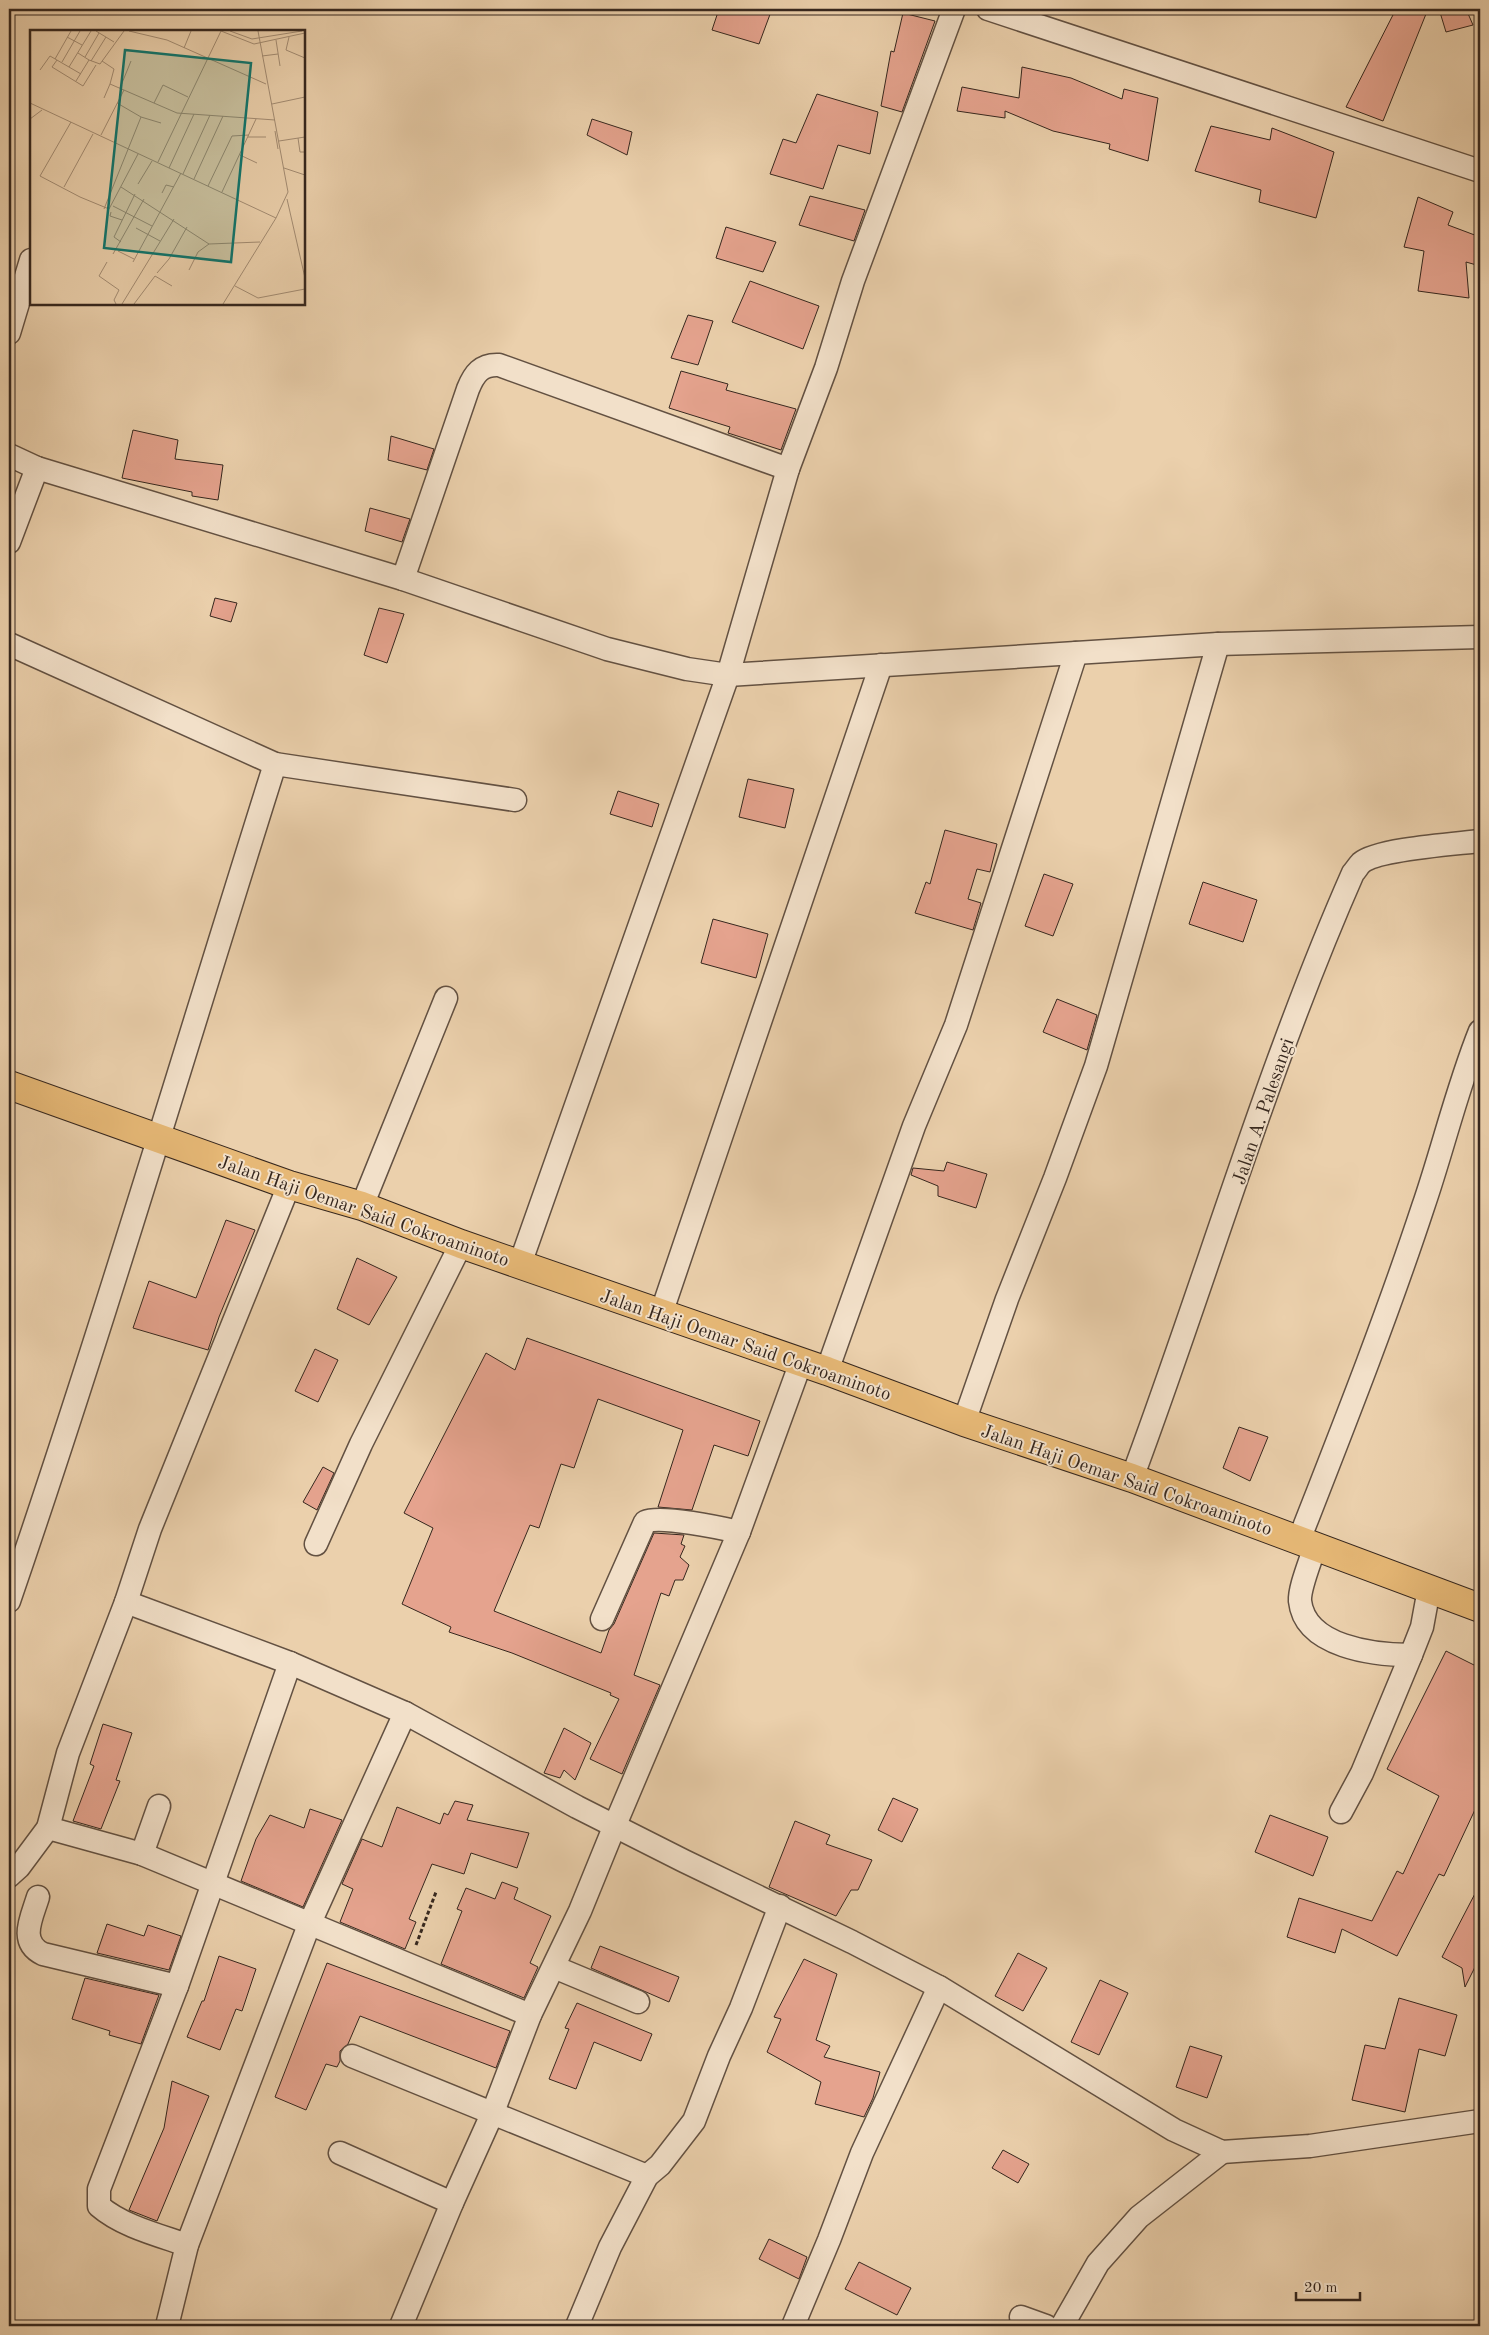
<svg xmlns="http://www.w3.org/2000/svg" width="1489" height="2335" font-family="'Old Standard TT',serif">
<style>
.building{fill:#e5a38e;stroke:#36271e}
.lines{fill:none;stroke-linecap:round;stroke-linejoin:round}
.minor-casing{stroke:#635142;stroke-width:25}
.highway-casing{stroke:#36271e;stroke-width:30}
.path{stroke:#36271e;stroke-width:3;stroke-dasharray:4 2.5;stroke-linecap:butt}
.minor{stroke:#f2e0c9;stroke-width:22}
.highway{stroke:#e6b876;stroke-width:28}
.labels{text-anchor:middle;stroke-width:4;stroke-linejoin:round;paint-order:stroke}
.street-label{font-size:19px;fill:#36271e;stroke:#f2e0c9}
.inset-road{fill:none;stroke:#a38c73;stroke-width:1}
.view{fill:#0f766e;fill-opacity:0.15;stroke:#0f766e;stroke-width:2.5}
.inset-edge{fill:none;stroke:#36271e;stroke-width:2.5}
</style>
<rect width="100%" height="100%" fill="#ebd0ac"/>
<filter id="stains"><feTurbulence type="fractalNoise" baseFrequency=".004" numOctaves="4"/><feColorMatrix values="0 0 0 0 .2 0 0 0 0 .09 0 0 0 0 .02 0 0 0 .5 -.17"/></filter>
<radialGradient id="worn" r=".72"><stop offset=".6" stop-color="#630" stop-opacity="0"/><stop offset="1" stop-color="#630" stop-opacity=".3"/></radialGradient>
<!-- building -->
<g class="building">
<path d="M719,9h53l-13,35 -47,-14z"/>
<path d="M1396,9h32l-45,112 -37,-14z"/>
<path d="M1439,9h27l7,16 -27,7z"/>
<path d="M903,13l32,8 -33,91 -21,-6 10,-55 3,1z"/>
<path d="M1022,67l49,11 51,21 2,-10 34,9 -10,63 -39,-12 1,-5 -57,-13 -48,-20v7l-48,-7 5,-24 57,11z"/>
<path d="M817,94l61,18 -8,42 -32,-9 -15,44 -53,-15 13,-35 13,4z"/>
<path d="M592,119l40,13 -5,23 -40,-20z"/>
<path d="M1211,126l59,14 2,-12 62,24 -18,66 -57,-16 2,-12 -66,-19z"/>
<path d="M810,196l55,14 -11,31 -55,-16z"/>
<path d="M1418,197l35,15 -5,13 32,12v29l-14,-4 3,36 -51,-7 6,-40 -20,-4z"/>
<path d="M726,227l50,15 -13,30 -47,-14z"/>
<path d="M750,281l69,25 -16,43 -71,-27z"/>
<path d="M688,315l25,6 -15,44 -27,-7z"/>
<path d="M681,371l47,13 -2,6 70,19 -15,41 -53,-17 2,-6 -61,-19z"/>
<path d="M133,430l45,10 -3,19 48,6 -5,35 -26,-4v-4l-70,-14z"/>
<path d="M391,436l43,13 -7,21 -39,-10z"/>
<path d="M370,508l40,11 -8,23 -37,-11z"/>
<path d="M215,598l22,5 -6,19 -21,-6z"/>
<path d="M379,608l25,6 -17,49 -23,-8z"/>
<path d="M748,779l46,10 -9,39 -46,-11z"/>
<path d="M618,791l41,13 -7,23 -42,-13z"/>
<path d="M945,830l52,14 -7,28 -13,-3 -9,30 13,4 -8,27 -58,-17 11,-31 4,2z"/>
<path d="M1044,874l29,10 -20,52 -28,-10z"/>
<path d="M1203,882l54,18 -14,42 -54,-18z"/>
<path d="M713,919l55,15 -12,44 -55,-15z"/>
<path d="M1057,999l40,16 -10,35 -44,-18z"/>
<path d="M947,1162l40,12 -11,34 -38,-12v-10l-27,-11 2,-7 31,3z"/>
<path d="M226,1220l29,10 -36,87 -11,33 -75,-22 16,-47 47,17z"/>
<path d="M357,1258l40,19 -28,48 -32,-16z"/>
<path d="M527,1338l233,83 -12,35 -34,-11 -22,65 -34,-3 25,-77 -85,-31 -24,69 -13,-4 -22,64 -9,-3 -36,86 107,42 8,-23 5,-6 40,-91 30,2 -3,9 4,2 -5,11 9,8 -6,15h-8l-6,16 -8,-3 -27,82 26,10 -38,89 -32,-15 29,-60 -9,-4 1,-2 -99,-40 -63,-21 2,-5 -49,-23 31,-76 -29,-15 82,-160 29,17z"/>
<path d="M315,1349l23,11 -20,42 -23,-11z"/>
<path d="M1239,1427l29,10 -18,44 -27,-13z"/>
<path d="M323,1467l11,6 -17,37 -14,-8z"/>
<path d="M1446,1651l34,17v131l-36,77 -5,-2 -42,82 -55,-27 -7,24 -48,-16 12,-39 73,23 25,-50 6,3 36,-78 -52,-27z"/>
<path d="M103,1724l29,9 -16,47 4,1 -19,48 -28,-8 21,-55 -4,-2z"/>
<path d="M564,1728l27,15 -16,37 -11,-10 -4,8 -16,-5z"/>
<path d="M893,1798l25,11 -16,33 -24,-12z"/>
<path d="M455,1801l18,4 -6,15 62,13 -12,35 -46,-15 -7,21 -32,-10 -23,55 7,3 -11,27 -65,-27 13,-33 -11,-5 20,-45 20,8 15,-40 43,17 4,-11 4,2z"/>
<path d="M310,1809l32,11 -39,87 -62,-26 15,-42 14,-24 34,13z"/>
<path d="M1270,1815l58,22 -15,39 -58,-24z"/>
<path d="M795,1821l35,14 -4,9 46,16 -14,30h-7l-15,26 -67,-29z"/>
<path d="M502,1882l16,6 -4,11 37,17 -21,47 8,4 -14,31 -83,-34 21,-53 -5,-2 9,-21 29,11z"/>
<path d="M1480,1884v73l-15,30 -3,-19 -20,-11z"/>
<path d="M107,1924l37,12 4,-11 33,11 -12,34 -72,-17z"/>
<path d="M600,1946l79,31 -10,25 -78,-34z"/>
<path d="M1018,1953l29,15 -24,43 -28,-15z"/>
<path d="M219,1956l37,13 -14,42 -6,-2 -16,41 -33,-13 15,-36h2z"/>
<path d="M804,1959l33,15 -21,66 14,6 -6,11 56,15 -7,26 -9,19 -49,-13 6,-22 -54,-30 14,-33 -7,-2z"/>
<path d="M327,1963l183,68 -14,37 -136,-52 -12,28 -8,7v10l-3,6 -11,-3 -20,46 -31,-13z"/>
<path d="M85,1978l74,17 -18,49 -32,-9 1,-4 -38,-12z"/>
<path d="M1100,1980l28,13 -29,62 -28,-13z"/>
<path d="M1399,1998l58,17 -12,41 -26,-7 -14,63 -53,-12 13,-55 20,4z"/>
<path d="M577,2003l75,31 -11,27 -47,-19 -18,47 -27,-10 20,-50 -4,-1z"/>
<path d="M1190,2046l32,10 -15,42 -31,-11z"/>
<path d="M172,2081l37,15 -52,125 -28,-11 35,-82z"/>
<path d="M1003,2150l26,14 -11,19 -26,-15z"/>
<path d="M769,2239l38,18 -8,22 -40,-20z"/>
<path d="M859,2262l52,26 -14,27 -52,-26z"/>
</g>
<g class="lines">
<defs>
<g id="minor">
<path d="M988,9l492,162"/>
<path d="M9,333l22,-73"/>
<path d="M9,455l28,13 366,111 204,70 80,20 41,6 490,-31 262,-7"/>
<path d="M9,542l28,-74"/>
<path d="M403,579l65,-190c6,-15 13,-25 31,-24l289,104"/>
<path d="M9,644l266,120 240,36"/>
<path d="M362,1206l84,-208"/>
<path d="M520,1264l208,-589 60,-206 38,-101 27,-87 101,-272"/>
<path d="M661,1314l220,-649"/>
<path d="M827,1371l87,-245 42,-101 120,-372"/>
<path d="M964,1422l43,-123 48,-121 41,-112 122,-422"/>
<path d="M1132,1478c75,-201 135,-410 221,-605 3,-3 5,-7 8,-10 16,-14 95,-19 119,-22"/>
<path d="M1299,1540c43,-110 87,-221 124,-333 20,-58 34,-119 57,-176"/>
<path d="M316,1544l45,-100 100,-200"/>
<path d="M1315,1546c-4,14 -16,42 -15,55 5,46 74,54 111,54l11,-28 7,-38"/>
<path d="M9,1601c95,-277 178,-558 266,-837"/>
<path d="M126,1602l164,61 115,50 172,94 107,54 168,81 87,45 235,143 48,22 88,-6 170,-25"/>
<path d="M602,1619l43,-97c15,-7 76,6 94,10"/>
<path d="M1341,1812l21,-39 49,-118"/>
<path d="M48,1828l94,26 388,161"/>
<path d="M142,1854l17,-48"/>
<path d="M9,1876l10,-9 29,-39 20,-75 58,-151 24,-73 139,-344"/>
<path d="M38,1897c-6,20 -20,45 5,57l134,32"/>
<path d="M554,1967l84,35"/>
<path d="M352,2056l295,120"/>
<path d="M340,2153l112,50"/>
<path d="M187,2245c-29,-10 -65,-19 -88,-39v-17l78,-203 113,-323"/>
<path d="M1021,2317l25,9"/>
<path d="M167,2326l20,-81 122,-320 96,-212"/>
<path d="M401,2326l51,-123 41,-91 37,-97 50,-104 35,-86 124,-293 62,-170"/>
<path d="M577,2326l33,-79 37,-71 13,-11 34,-44 25,-65 22,-48 39,-102"/>
<path d="M793,2326l36,-86 33,-87 77,-166"/>
<path d="M1062,2326l36,-63 41,-46 83,-65"/>
</g>
<path id="highway" d="M9,1085l280,100 73,21 99,38 366,127 137,51 168,56 348,130"/>
</defs>
<!-- minor casing -->
<use href="#minor" class="minor-casing"/>
<!-- highway casing -->
<use href="#highway" class="highway-casing"/>
<!-- path -->
<path class="path" d="M416,1945l20,-53"/>
<!-- minor -->
<use href="#minor" class="minor"/>
<!-- highway -->
<use href="#highway" class="highway"/>
</g>
<g class="labels">
<!-- street labels -->
<g class="street-label">
<text transform="translate(1262 1111) rotate(-71)" y="7">Jalan A. Palesangi</text>
<text transform="translate(364 1210) rotate(19)" y="7">Jalan Haji Oemar Said Cokroaminoto</text>
<text transform="translate(746 1344) rotate(19)" y="7">Jalan Haji Oemar Said Cokroaminoto</text>
<text transform="translate(1127 1479) rotate(19)" y="7">Jalan Haji Oemar Said Cokroaminoto</text>
</g>
</g>
<!-- overview -->
<g transform="translate(30 30)">
<rect width="275" height="275" fill="#ebd0ac"/>
<path class="inset-road" d="M66,1l18,11M99,1l38,9 99,44M191,1l33,13 51,-11M200,1l22,8 50,-8M228,1l30,161 -12,26M37,7l15,8M259,7l-3,13 19,8M246,10l4,26M154,18l7,-17M232,26l16,-2M55,27l14,-24M25,29l16,-28M27,30l-5,7 31,19 13,-21M59,30l11,4 24,-33M61,31l15,-24M72,31l12,8 -4,15 67,29 98,7M32,32l18,-31M39,37l22,-36M10,40l10,-14 31,18M46,51l13,-21 -11,-7M90,58l11,-27M74,68l6,-14M0,73l246,115 -53,86M87,73l24,14 20,6M124,73l9,-18 25,12M242,74l33,-7M0,89l12,-9M41,92l-31,54 40,21 29,12 29,-55M245,101l3,18M71,105l23,-45M218,107h18M268,108l2,14h5M249,111l26,-4M210,125l17,8M128,132l63,-131M139,138l25,-54M254,138l21,7M153,144l27,-59M164,149l29,-63M108,154l14,-23M178,156l24,-50 17,-1M34,157l29,-53M91,157l88,57 51,-2M192,162l34,-73M132,163l4,-8 8,2M257,169l18,79M83,176l39,20M74,179l37,-92M81,182l-1,4 12,4M106,198l24,13M91,212l-7,-5 21,-43M88,221l16,8M83,224l31,-55M77,232l-8,14 20,14 -5,10 2,4M103,232l48,-89M159,240l9,-18 11,-8M127,243l12,-14 18,-32M205,256l23,12 47,-9M92,274l52,-85M104,274l21,-28 17,10"/>
<path class="view" d="M95,20l126,13 -20,199 -127,-14z"/>
<rect width="275" height="275" class="inset-edge"/>
</g>
<!-- margin -->
<rect width="1489" height="2335" fill="none" stroke="#ebd0ac" stroke-width="30"/>
<rect x="10" y="10" width="1469" height="2315" fill="none" stroke="#36271e" stroke-width="2.5"/>
<rect x="15" y="15" width="1459" height="2305" fill="none" stroke="#36271e"/>
<!-- scale -->
<path d="M1296 2292v8h64v-8" fill="none" stroke="#36271e" stroke-width="2.5"/>
<text x="1304" y="2292" font-size="15" fill="#36271e" stroke="#f2e0c9" stroke-width="4" paint-order="stroke">20 m</text>
<rect width="100%" height="100%" filter="url(#stains)"/>
<rect width="100%" height="100%" fill="url(#worn)"/>
</svg>
